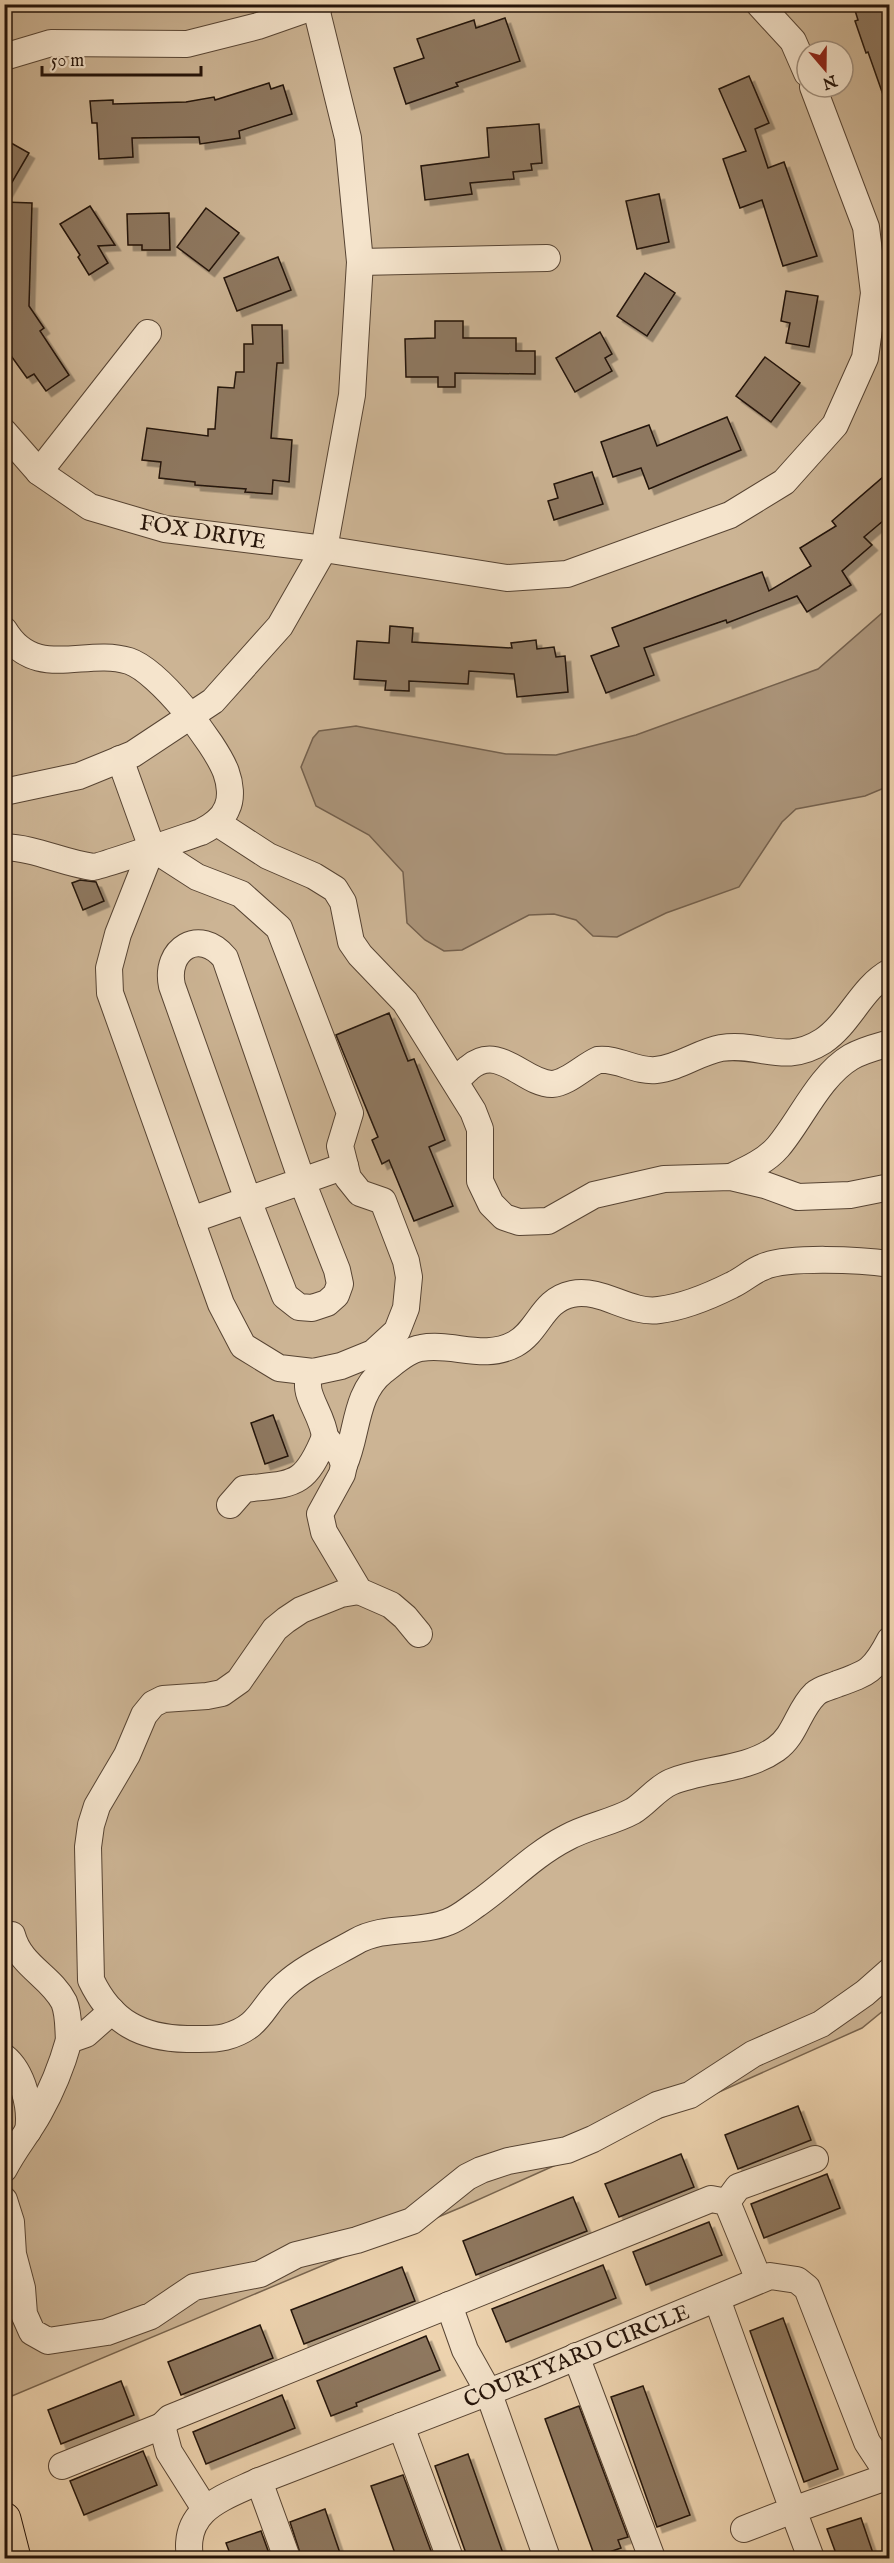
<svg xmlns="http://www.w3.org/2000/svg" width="894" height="2563" font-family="'IM FELL English',serif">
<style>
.green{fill:#ccb494;stroke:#78644e;stroke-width:1.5;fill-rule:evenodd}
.water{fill:#aa9378;stroke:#74604c;stroke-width:1.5}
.building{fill:#8e7860;stroke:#241309;stroke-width:1.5;filter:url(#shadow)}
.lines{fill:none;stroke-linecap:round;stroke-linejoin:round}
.minor-casing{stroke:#574433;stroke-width:28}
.major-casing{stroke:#241309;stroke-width:35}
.minor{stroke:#f5e4cc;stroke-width:26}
.major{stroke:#efd5b1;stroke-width:33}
.labels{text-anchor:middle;stroke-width:4.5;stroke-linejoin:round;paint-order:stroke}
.street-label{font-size:22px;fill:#241309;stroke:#f5e4cc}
</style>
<defs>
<filter id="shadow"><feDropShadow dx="5.5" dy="5.5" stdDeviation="0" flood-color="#0004"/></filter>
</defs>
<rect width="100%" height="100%" fill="#efd5b1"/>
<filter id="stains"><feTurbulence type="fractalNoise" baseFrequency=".00333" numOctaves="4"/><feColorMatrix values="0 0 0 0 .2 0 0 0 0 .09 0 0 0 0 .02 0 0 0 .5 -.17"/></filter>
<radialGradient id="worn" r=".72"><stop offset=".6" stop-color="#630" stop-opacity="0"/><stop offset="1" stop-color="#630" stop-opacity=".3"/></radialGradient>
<!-- green -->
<path class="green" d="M4,5h886l-1,2001 -27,22 -400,179 -450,189 -8,-27zM807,51h36v36h-36z"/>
<!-- water -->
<path class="water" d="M889,607v179l-24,10 -69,13 -14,13 -43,65 -73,26 -49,24 -24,-1 -17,-16 -22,-6 -25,1 -67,35 -18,1 -19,-11 -18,-17 -4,-51 -34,-37 -53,-29 -15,-39 12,-29 6,-7 37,-5 150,28 50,1 80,-20 182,-66z"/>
<!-- building -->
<g class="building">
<path d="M853,4h37v101l-3,1 -19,-54 -2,1 -11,-32 3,-1z"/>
<path d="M505,18l15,43 -64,22 2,3 -52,18 -12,-36 30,-10 -7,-19 57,-19 2,8z"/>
<path d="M749,76l20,47 -14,6 13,39 16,-6 33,94 -34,10 -21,-66 -22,8 -17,-49 23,-8 -27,-62z"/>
<path d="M269,83l2,6 12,-4 9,29 -53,17 1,7 -40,6 -1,-7 -67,1 1,19 -34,2 -2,-36h-5l-2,-22 23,-1v4l73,-2 28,-5 1,3z"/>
<path d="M539,124l3,39 -11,1 1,6 -19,2 1,7 -44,4 2,11 -47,6 -4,-34 68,-9 -2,-29z"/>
<path d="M4,139l25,14 -25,43z"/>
<path d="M659,194l10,48 -32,7 -11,-48z"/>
<path d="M4,202l28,1 -3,103 15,22 -4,3 29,44 -23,16 -12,-17 -7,4 -23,-32z"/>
<path d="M90,206l25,39 -17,1 10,17 -19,12 -11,-18 2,-2 -20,-31z"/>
<path d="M206,208l33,25 -30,38 -32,-24z"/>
<path d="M169,213l1,37h-28v-5h-14l-1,-31z"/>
<path d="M278,257l13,33 -54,21 -13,-33z"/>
<path d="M645,273l30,20 -28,43 -30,-20z"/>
<path d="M786,291l32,5 -9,51 -23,-4 4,-20 -9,-2z"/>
<path d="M435,321h28v17h53v13h19v23l-80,-1v14h-17v-10h-32l-1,-38 30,-1z"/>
<path d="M252,325h30l1,38h-6l-6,75 21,2 -3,42 -16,-2 -1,14 -27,-2 1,-3 -51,-4v-3l-36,-4 2,-16 -19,-2 5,-32 61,8v-7h7l3,-42 16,1 2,-16h8v-28h9z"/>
<path d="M600,332l12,22 -7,4 7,13 -37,21 -19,-34z"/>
<path d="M765,357l35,26 -29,39 -35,-26z"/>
<path d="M727,417l14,33 -92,39 -8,-21 -28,9 -12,-35 48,-17 8,21z"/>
<path d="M890,471v44l-26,22 8,8 -30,26 9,14 -44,27 -10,-16 -70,27 -1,-3 -82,28 10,27 -48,18 -15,-37 28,-10 -7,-18 150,-56 7,19 42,-25 -11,-18 36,-22 -4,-5z"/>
<path d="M592,472l11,32 -49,16 -6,-19 10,-3 -4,-14z"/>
<path d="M390,626l23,2 -1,14 100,6 -1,-5 25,-3 1,9 17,-2 2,10 9,-1 3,36 -51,5 -3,-23 -45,-3 -1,13 -59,-3v10l-24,-1 1,-9 -32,-2 3,-38 32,2z"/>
<path d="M80,880l16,2 8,19 -21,9 -11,-27z"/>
<path d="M389,1013l19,48 6,-2 31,81 -16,7 24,59 -39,15 -25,-61 -7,4 -10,-24 6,-3 -42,-102z"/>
<path d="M273,1415l15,41 -23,8 -14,-41z"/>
<path d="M798,2106l13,34 -73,29 -13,-34z"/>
<path d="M681,2154l13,33 -75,30 -14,-33z"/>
<path d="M827,2174l13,34 -76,30 -13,-34z"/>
<path d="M573,2197l14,34 -111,44 -13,-34z"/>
<path d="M709,2222l13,33 -76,30 -13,-33z"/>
<path d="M603,2265l13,33 -110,44 -14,-33z"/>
<path d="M402,2267l13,34 -111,43 -13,-34z"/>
<path d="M783,2318l55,151 -34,13 -54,-151z"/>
<path d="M260,2325l13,33 -92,37 -13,-33z"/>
<path d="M426,2336l14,34 -84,33 1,3 -26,10 -14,-35z"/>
<path d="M121,2381l13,34 -73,29 -13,-34z"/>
<path d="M643,2386l47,129 -33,12 -46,-130z"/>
<path d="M282,2395l13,33 -89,36 -13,-32z"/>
<path d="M579,2406l49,131 -10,3 3,8 -26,9 -50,-138z"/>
<path d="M143,2451l14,34 -73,30 -14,-34z"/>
<path d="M468,2454l37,105h-37l-33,-93z"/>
<path d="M403,2475l31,84h-37l-26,-73z"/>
<path d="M325,2509l17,50h-40l-12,-37z"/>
<path d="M861,2518l14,41h-37l-11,-30z"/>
<path d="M261,2531l10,28h-39l-6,-16z"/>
</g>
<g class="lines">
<defs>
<g id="minor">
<path d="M759,4l34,37 14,32"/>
<path d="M4,57l47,-14 136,1 71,-18 63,-22"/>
<path d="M360,262l187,-4"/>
<path d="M4,432l35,40 51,35 75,22 159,20 183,29 60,-4 163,-59 54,-33 51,-57 30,-67 9,-65 -8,-66 -53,-140"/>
<path d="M39,472l109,-139"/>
<path d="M4,630c31,52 81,17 125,31 30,10 86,82 97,111 4,11 6,26 1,36 -4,11 -16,19 -26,24 -12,4 -102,35 -108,35 -30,-4 -58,-19 -89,-20"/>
<path d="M120,759l32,89 45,29 44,17 38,34 71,185 -10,33 8,32 12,15 23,8 23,60 3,16 -3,31 -9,23 -24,22 -32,13 -28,6 -34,-4 -36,-22 -22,-42 -111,-311 -1,-25 9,-34 34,-86"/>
<path d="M4,792l75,-16 54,-22 80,-53 67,-75 44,-77 28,-154 8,-133 -12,-124 -33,-134"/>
<path d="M218,821l7,7 43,28 46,20 21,13 8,13 8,40 9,13 45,47 68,109 7,18v52l11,23 13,13 15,5 29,-1 46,-26 70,-16 67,-2 34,8 33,12 52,-2 40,-8"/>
<path d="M455,1081c5,-4 9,-9 14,-13 30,-26 55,16 83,16 16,-1 32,-18 46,-24 20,-2 38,12 58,10 23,-2 43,-18 65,-22 39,-6 63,18 102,-7 27,-18 38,-53 67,-69"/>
<path d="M731,1177c17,-8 35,-16 47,-30 23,-27 41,-71 73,-90 12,-7 25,-10 39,-14"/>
<path d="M191,1220l57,-20 37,96 14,11 13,1 15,-5 9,-8 4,-11 -3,-14 -35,-89 -77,-223c-25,-31 -61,-9 -53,28l76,214 97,-34"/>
<path d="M308,1384c-1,15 15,33 17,53"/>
<path d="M344,1465c14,-31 10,-71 39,-94 11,-8 24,-21 38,-23 31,-6 63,13 94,-4 24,-13 27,-44 57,-50 31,-6 56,20 87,16 25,-3 51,-14 73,-25 11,-5 20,-14 31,-18 25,-11 99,-7 127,-3"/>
<path d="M230,1505l14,-16c50,-6 60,-1 81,-52l16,19 3,9 -2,9 -22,40 4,18 35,59 32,14 14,12 14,17"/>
<path d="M359,1591l-18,3 -40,16 -15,10 -11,9 -36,52 -17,12 -15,3 -44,3 -10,5 -9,11 -17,40 -30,51 -6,19 -3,22 3,133c20,42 50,58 96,59 12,0 26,1 38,-2 37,-10 36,-31 60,-52 20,-18 47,-30 70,-43 29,-17 63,-8 93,-20 11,-4 20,-12 29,-18 30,-21 56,-49 89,-66 21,-12 45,-15 67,-27 13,-8 24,-23 38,-29 34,-14 74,-11 105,-33 20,-14 22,-39 39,-55 5,-5 15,-7 22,-10 31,-11 37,-13 53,-44"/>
<path d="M12,1935c8,31 39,41 52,67 5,12 4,26 5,38"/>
<path d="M4,2057c19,15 28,52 24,74"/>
<path d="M4,2169c10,-20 24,-36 35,-56 13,-23 23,-48 30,-73l17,-6 26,-23"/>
<path d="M4,2200l7,22 2,32 9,34 2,26 8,18 16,9 59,-9 44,-16 43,-29 66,-13 36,-19 61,-15 55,-19 55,-44 14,-7 27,-9 59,-11 26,-11 64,-34 33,-10 63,-41 68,-30 44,-31 25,-22"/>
<path d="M727,2202l11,-15 77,-28"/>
<path d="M717,2299l76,211 -49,19"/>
<path d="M449,2305l16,45 23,41 59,167"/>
<path d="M576,2356l76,202"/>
<path d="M401,2426l49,132"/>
<path d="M62,2466l100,-40"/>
<path d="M259,2481l28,77"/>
<path d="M205,2509l-36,-57 -7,-26 8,-8 541,-219 16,3 32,78"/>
<path d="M190,2558c-8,-49 33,-60 69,-77l271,-105 240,-100 27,4 10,8 60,154 23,35"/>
<path d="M811,2558l-18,-48 96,-34"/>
</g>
<path id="major" d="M4,2519l10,39"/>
</defs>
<!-- minor casing -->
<use href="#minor" class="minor-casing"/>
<!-- major casing -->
<use href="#major" class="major-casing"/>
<!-- minor -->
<use href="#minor" class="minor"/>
<!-- major -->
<use href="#major" class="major"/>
</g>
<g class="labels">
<!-- street labels -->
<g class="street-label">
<text transform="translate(203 531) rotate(9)" y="8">FOX DRIVE</text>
<text transform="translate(576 2355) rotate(-22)" y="8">COURTYARD CIRCLE</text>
</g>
</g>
<!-- margin -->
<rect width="894" height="2563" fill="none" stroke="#efd5b1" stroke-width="24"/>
<rect x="6" y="6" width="882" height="2551" fill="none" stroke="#241309" stroke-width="3"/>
<rect x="12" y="12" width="870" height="2539" fill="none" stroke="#241309" stroke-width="1.5"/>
<!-- north arrow -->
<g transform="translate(825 69) rotate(160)"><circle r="28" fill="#f5e4cc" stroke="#a1907e" stroke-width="1.5"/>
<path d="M0-4.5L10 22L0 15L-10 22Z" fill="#8f2418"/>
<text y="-9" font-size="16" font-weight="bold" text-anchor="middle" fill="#241309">N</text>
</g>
<!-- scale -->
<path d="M42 66v9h159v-9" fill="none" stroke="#241309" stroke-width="3"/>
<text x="51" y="66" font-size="18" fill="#241309" stroke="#f5e4cc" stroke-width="4.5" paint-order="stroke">50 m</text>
<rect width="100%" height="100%" filter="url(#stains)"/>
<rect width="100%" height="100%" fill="url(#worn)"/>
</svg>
